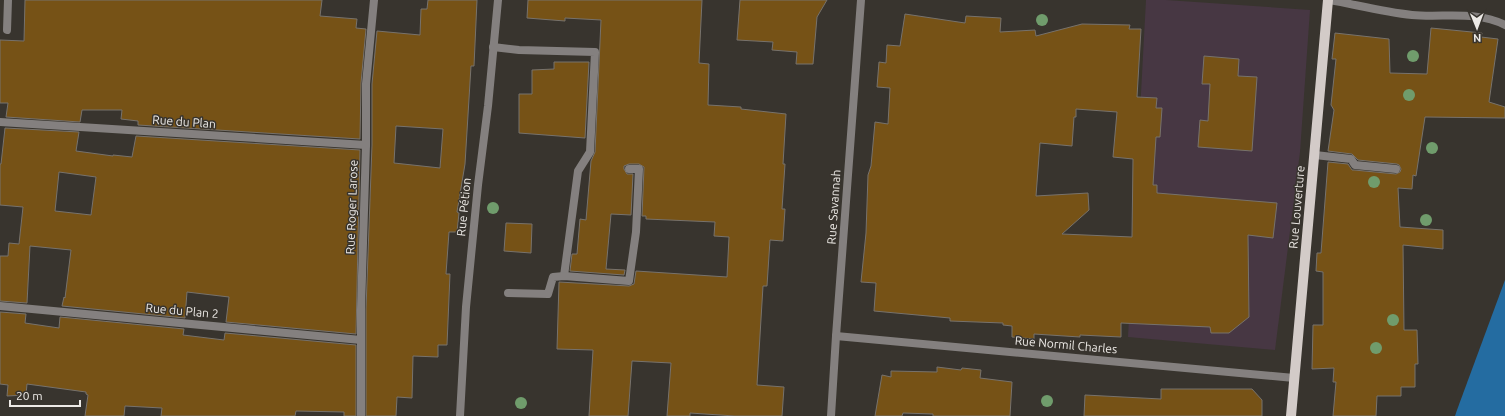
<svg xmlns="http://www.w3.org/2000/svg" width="1505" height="416" font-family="Ubuntu,sans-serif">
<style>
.education{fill:#473743}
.water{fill:#246ca1}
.building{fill:#765216;stroke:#77726c;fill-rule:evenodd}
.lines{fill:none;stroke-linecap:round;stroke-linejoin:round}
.service{stroke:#84807f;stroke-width:8}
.minor{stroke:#84807f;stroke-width:8}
.tertiary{stroke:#84807f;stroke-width:8}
.primary{stroke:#d3cbc8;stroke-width:10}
.tree{fill:#709c6c}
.labels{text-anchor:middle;stroke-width:3;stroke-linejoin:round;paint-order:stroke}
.street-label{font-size:12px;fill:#edeae6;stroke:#38342e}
</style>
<rect width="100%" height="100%" fill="#38342e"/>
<!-- education -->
<path class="education" d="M1146,0h20l144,10 -10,142 -25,198 -147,-13z"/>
<!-- water -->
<path class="water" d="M1505,280v136h-50l2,-6z"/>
<!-- building -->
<g class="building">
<path d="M25,0h297l-2,16 37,3 -1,9 10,1 -5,54 -1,56 -222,-14v-4l-17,-2 1,-9h-40l-2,12 -74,-5 2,-14h-8v-63l24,1z"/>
<path d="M428,0h49l-3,66h-3l-6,98 -8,48 2,1 -2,19h-8l-3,42h4l-3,71h-9v12l-25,-1 -1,42 -15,-1 -1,19h-30v-107l6,-164v-61l5,-53 43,4 1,-26h6zM396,126l47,3 -3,39 -46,-5z"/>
<path d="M528,0h174l-3,63 10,1 -1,41 33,2v2l45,5 -3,50h2l-3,45h3l-2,32 -13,-1 -3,46h-4l-6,99 27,2 -2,29h-47l-45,-3v3h-23l4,-53 -39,-2 -4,55h-39l4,-66 -36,-1 2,-67 70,4 5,-2 2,-13 91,6 2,-40 -15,-1 1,-14 -69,-3v-3h-4l2,-49 -5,-3h-10l-5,2v3l3,5h6l-2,41 -20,-1 -5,55 19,1 -1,5 -54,-4 2,-17h5l3,-35 6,1 5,-59 4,-9 6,-132 -36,-2v3l-38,-3z"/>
<path d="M740,0h87l-10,17 -4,47h-17l1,-12 -25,-2 1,-8 -36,-2z"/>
<path d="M905,14l60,9 1,-7 35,2 -1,14 35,-2 1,6 46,-12 48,1 -1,4h12l-4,68 20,1 -1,10h6l-2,29h-4l-3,48h4v8l120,10 -4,35 -25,-3 1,82 -20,16h-18l-1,-6 -89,-4v14l-41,-2v2l-46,-3v5l-22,-2v-11l-9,-1v-2l-53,-2v-3l-76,-7 2,-28 -15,-1 5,-49 2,-58 3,-9 4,-44 13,2 2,-36 -13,-1 2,-25 7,1 1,-18 13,1zM1076,109l41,3 -4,45 20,2 -1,78 -70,-3 27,-24 -1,-17 -52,3 4,-53 32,3 2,-29h2z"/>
<path d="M1431,28l51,5 -1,4 17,2 -9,63 16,5v11l-80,-1 -9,59 -3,-1 -1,14 -14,-1 2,39 43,3v19l-40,-4 1,85h13l1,34h-3v23h-14v9h-24l-1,20h-43l3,-34h-3l1,-14 -22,1 1,-44h10v-53l-7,-1 1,-18h4l7,-91 20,2 4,6h2l42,4 4,-2 1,-3 -2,-4 -2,-1 -39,-4 -6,-6 -24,-3 6,-41 -3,-5 5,-46h-4l3,-26 54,6 1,34 37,1z"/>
<path d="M1204,56l35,3 -1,17 19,1 -5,74 -54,-4 2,-27 8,1 2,-37h-8z"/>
<path d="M554,62h35l-4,76 -66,-5v-39h13v-24l22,-1z"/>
<path d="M5,128l74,4 -3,19 37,5v-1l19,2 4,-21 224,14 -4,184 -130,-12 3,-25 -42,-5 -2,26 -123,-12 2,-9 1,1 6,-48 -41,-4 -3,57 -27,-2v-45h8l1,-13 10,1 4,-37 -23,-2v-41h1zM59,172l37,5 -5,38 -36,-4z"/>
<path d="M506,223l26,1 -1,29 -27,-2z"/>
<path d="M0,312l26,2 -1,9 34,5 1,-11 124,12 -1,6 41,5 1,-7 131,12v71h-12v-4l-48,-1 -1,5h-134l1,-8 -37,-2 -1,10h-39l3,-21 -2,-1v-2l-59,-8 -1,11 -19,1 1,-11 -8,-1z"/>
<path d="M937,367l24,3 1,-2 19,2 -1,8 32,4 -2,34h-77v-2l-30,-1 -1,3h-27l7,-41 9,2v-6l46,1z"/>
<path d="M1161,389h91l10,11v16h-178l1,-21 76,4z"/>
</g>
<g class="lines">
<!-- service -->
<g class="service">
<path d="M7,30l1,-30"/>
<path d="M493,47l26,3 76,2 -5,100 -12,19 -14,105"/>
<path d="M1315,155l36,4 4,6 41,4"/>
<path d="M508,293l40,1 5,-17 11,-1 65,5 7,-49 3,-63h-10"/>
</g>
<!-- minor -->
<g class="minor">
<path d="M1330,0c27,5 54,12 82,15 31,3 64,-5 93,10"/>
<path d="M0,122l366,23"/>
<path d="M0,306l361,34"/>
<path d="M836,336l458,42"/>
<path d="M361,416v-107l5,-164v-61l8,-84"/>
<path d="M460,416l6,-109 12,-122 10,-79 10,-106"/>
</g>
<!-- tertiary -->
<path class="tertiary" d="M831,416l5,-80 25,-336"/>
<!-- primary -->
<path class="primary" d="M1291,416l37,-416"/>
</g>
<!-- trees -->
<g class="tree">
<circle cx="1042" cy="20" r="6"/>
<circle cx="1413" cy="56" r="6"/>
<circle cx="1409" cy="95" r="6"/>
<circle cx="1432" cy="148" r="6"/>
<circle cx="1374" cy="182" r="6"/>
<circle cx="493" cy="208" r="6"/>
<circle cx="1426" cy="220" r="6"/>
<circle cx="1393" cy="320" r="6"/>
<circle cx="1376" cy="348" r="6"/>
<circle cx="1047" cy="401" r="6"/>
<circle cx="521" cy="403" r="6"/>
</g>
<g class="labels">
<!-- street labels -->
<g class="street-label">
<text transform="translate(184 122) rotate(4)" y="4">Rue du Plan</text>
<text transform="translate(352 207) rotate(-88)" y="4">Rue Roger Larose</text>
<text transform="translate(464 207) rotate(-84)" y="4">Rue Pétion</text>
<text transform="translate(834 207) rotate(-86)" y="4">Rue Savannah</text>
<text transform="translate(1297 207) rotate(-85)" y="4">Rue Louverture</text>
<text transform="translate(182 311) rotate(5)" y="4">Rue du Plan 2</text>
<text transform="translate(1066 345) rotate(5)" y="4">Rue Normil Charles</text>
</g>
</g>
<!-- north arrow -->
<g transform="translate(1477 28) rotate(179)" stroke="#38342e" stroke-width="3" paint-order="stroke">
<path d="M0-3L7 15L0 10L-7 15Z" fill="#edeae6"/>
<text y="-6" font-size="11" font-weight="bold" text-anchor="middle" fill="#edeae6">N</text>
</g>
<!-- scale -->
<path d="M10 400v6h70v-6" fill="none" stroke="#edeae6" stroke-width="2"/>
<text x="16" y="400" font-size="12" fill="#edeae6" stroke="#38342e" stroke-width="3" paint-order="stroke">20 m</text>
</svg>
